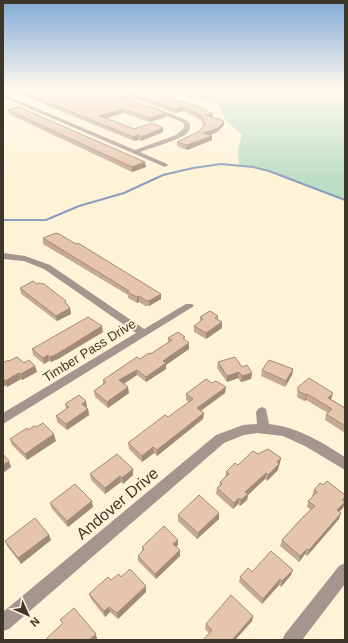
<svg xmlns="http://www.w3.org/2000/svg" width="348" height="643" font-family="Helvetica,sans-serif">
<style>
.green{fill:#bcdec4}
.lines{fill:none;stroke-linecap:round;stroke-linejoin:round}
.stream{stroke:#8b9cbe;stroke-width:2}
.path{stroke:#bcb29b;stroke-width:1;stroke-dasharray:0.5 1.5;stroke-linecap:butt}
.minor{fill:#a6948f;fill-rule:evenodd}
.wall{fill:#c6a995}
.shaded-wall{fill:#a18a79}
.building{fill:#e6c5ad;stroke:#a18a79}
.labels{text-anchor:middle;stroke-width:3.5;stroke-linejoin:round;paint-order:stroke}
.street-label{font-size:13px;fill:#3d3729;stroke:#fef3d6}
.near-street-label{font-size:16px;fill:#3d3729;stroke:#fef3d6}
</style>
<rect width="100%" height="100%" fill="#fef3d6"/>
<!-- green -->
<path class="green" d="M162,91h183v110c-35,-14 -68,-31 -106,-36l-1,-16 4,-14 -17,-16 -5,-11 -3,-4z"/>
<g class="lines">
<!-- stream -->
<path class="stream" d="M3,220h43l33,-14 45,-13 39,-18 30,-7 28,-4 32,3 16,4 76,29"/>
<!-- path -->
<g class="path">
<path d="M162,91l36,9 13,-9"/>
<path d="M190,105l7,-2 1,-3"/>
</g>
<!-- minor -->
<g class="minor">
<path d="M3,94l132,56 41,-15 8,-7v-4l-2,-2 -30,-12v-2h4l30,12 4,4c0,4 0,6 -3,9 -7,7 -36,15 -47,19l27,12 1,1 -3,2 -162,-70z"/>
<path d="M3,253l22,3 25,9 94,64 42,-25h6l2,2 -191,118v-11l133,-80 -92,-64 -20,-8 -21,-2z"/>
<path d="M262,407l4,2 3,15c28,3 53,18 76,33v13l-40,-24 -22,-10 -26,-3 -13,2 -20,8 -215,186 -6,2v-19l213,-177 27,-10 14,-1 -1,-12 2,-3z"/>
<path d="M345,563v21l-43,56h-20l3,-6 54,-68z"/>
</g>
</g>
<!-- wall -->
<g class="wall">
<path d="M12,91h95l59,26 -17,5 -26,-9 -17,5 28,11 29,-1v4l-22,9 -3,-1 -4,1z"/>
<path d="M113,91h38l61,26 12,8 -7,7 -7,3 2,5 -25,10 -10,-4v-4l21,-10 5,-6 -2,-6 -18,-9 -8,2z"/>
<path d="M8,110l137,52 1,5 -14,5 -123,-58z"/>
<path d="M43,238l118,61 -12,7h-4l-6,-4 -2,1 -9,-5v-3l-85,-51z"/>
<path d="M20,288l47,16 3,4 1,6 -14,7 -36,-27z"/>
<path d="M218,316v3l4,9 -16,11 -12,-7v-6l6,-4v-5z"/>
<path d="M103,332l-45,27 -7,3 -2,-1 -5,3 -11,-9 -1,-6z"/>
<path d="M168,338l17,2 4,3v6l-23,16v4l-20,13 -9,-7 -13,9 5,9 -21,15 -13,-11 -1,-6 9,-6v-5l37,-21 12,-6 16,-10z"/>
<path d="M9,361l15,2 11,3 2,6 -15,8 -1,-1 -14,8 -1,-2 -3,2v-24z"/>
<path d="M218,362l24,5 10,6 -1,6 -10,3 -3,-4 -11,4 -10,-14z"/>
<path d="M293,369l-1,6 -7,12 -24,-11 1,-6z"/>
<path d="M298,387l35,6 -2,6 14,9v25l-20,-13 1,-6 2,-1 -22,-13 -2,1 -7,-4z"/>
<path d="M225,393l-24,18 3,2 -1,6 -46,37 -3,-3 -12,9 -13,-13 -1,-6 40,-26 21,-15 -3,-2v-6z"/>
<path d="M65,404l22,3v1l1,1 1,6 -22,15 -10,-8 -1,-6 10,-7z"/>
<path d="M36,427l20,14 -29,19 -15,-15 -2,-6 18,-9z"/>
<path d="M258,454l23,4 -3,12 -11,11 -2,-2 -17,16 -1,5 -7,6 -2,-2 -5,5 -17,-15 1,-6 2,-2 1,-4 5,-5 1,-5z"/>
<path d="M90,474l43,1 -10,9 -2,-2 -16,12 -14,-14z"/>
<path d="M323,485l22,10v4l-1,2 1,1 -2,6 -4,4v7l-32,37 -2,-2 -6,8 -19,-16 2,-6 29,-30 -4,-3 1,-6 5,-5h-1l2,-6z"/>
<path d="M50,503l43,4 -25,20 -16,-18z"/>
<path d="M219,513v6l-22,20 -19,-18v-6z"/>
<path d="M49,535l2,5 -30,24 -14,-18 -2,-5z"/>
<path d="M178,545l-2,2 4,9 -24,23 -18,-18v-5l4,-5v-4z"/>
<path d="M252,572l39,3 -10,12 -2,-2 -17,19 -23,-22 1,-5z"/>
<path d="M121,577l25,15 -28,27 -8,-7 -5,5 -14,-18 -2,-5 22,-14z"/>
<path d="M253,616l-1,5 -17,19h-32l6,-7 -4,-4 1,-5z"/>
</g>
<!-- shaded-wall -->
<g class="shaded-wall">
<path d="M183,107v4l-8,2v-4z"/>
<path d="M123,109v4l-23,7v-4z"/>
<path d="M166,113v4l-17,5v-4z"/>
<path d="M213,114l-1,4 -7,-3z"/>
<path d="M224,121v4l-7,7 -13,6v-5z"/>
<path d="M163,128v4l-22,9v-4z"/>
<path d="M138,135v5l-4,1 -1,-4z"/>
<path d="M212,136v4l-25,10v-5z"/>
<path d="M145,162l1,5 -14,5v-5z"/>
<path d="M161,294v5l-12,7v-5z"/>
<path d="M139,296v6l-2,1v-6z"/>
<path d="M70,308l1,6 -14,7 -1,-5z"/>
<path d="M222,322v6l-16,11v-6z"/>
<path d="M102,326l1,6 -45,27 -7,3 -1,-5z"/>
<path d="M189,343v6l-23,16v4l-20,13v-5l17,-16z"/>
<path d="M48,355l1,6 -5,3 -1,-6z"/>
<path d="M35,366l2,6 -15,8 -1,-6z"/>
<path d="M293,369l-1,6 -7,12 1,-6z"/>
<path d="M137,370v5l-17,11 -1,-6z"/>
<path d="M239,372l-1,6 -11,4v-6z"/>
<path d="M19,373l2,6 -14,8 -2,-6z"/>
<path d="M252,373l-1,6 -10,3 1,-6z"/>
<path d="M4,379l2,6 -3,2v-7z"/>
<path d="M128,387l1,6 -21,15 -1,-6z"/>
<path d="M226,387l-1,6 -29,21 1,-6z"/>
<path d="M333,393l-2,6 -5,5 2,-6z"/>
<path d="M307,394l-1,6 -2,1 2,-6z"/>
<path d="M86,401l1,6 -4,3 -1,-6z"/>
<path d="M88,409l1,6 -22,15 -1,-6z"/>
<path d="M204,413l-1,6 -46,37v-6z"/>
<path d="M54,434l2,7 -29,19 -2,-6z"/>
<path d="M153,447l1,6 -12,9v-6z"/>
<path d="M281,458l-3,12 -11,11 1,-6 9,-13z"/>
<path d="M9,461l2,6 -8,6v-8z"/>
<path d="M133,469v6l-10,9 -1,-6z"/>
<path d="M266,473l-1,6 -17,16 -1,5 -7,6 1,-6 4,-8z"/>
<path d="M120,476l1,6 -16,12v-6z"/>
<path d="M239,498l-1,6 -5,5 1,-6z"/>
<path d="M92,501l1,6 -25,20 -1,-6z"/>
<path d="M345,502l-2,6 -8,8 2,-6z"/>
<path d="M219,513v6l-22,20 1,-6z"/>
<path d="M341,513l-2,6 -32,37 2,-6z"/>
<path d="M49,535l2,5 -30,24 -3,-6z"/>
<path d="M178,540v5l-5,5v-6z"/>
<path d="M307,549l-2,5 -6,8 1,-6z"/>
<path d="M180,550v6l-24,23 -1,-5z"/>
<path d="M293,570l-2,5 -10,12 1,-6z"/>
<path d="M280,579l-1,6 -17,19 1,-5z"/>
<path d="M146,586v6l-28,27 -1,-6z"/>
<path d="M109,607l1,5 -5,5 -1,-6z"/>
<path d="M253,616l-1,5 -17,19h-3z"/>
<path d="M96,634l1,5 -1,1h-7z"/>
</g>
<!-- building -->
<g class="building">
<path d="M20,91h87l59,22 -17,5 -26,-9 -23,7 34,13 18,-6 11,5 -22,9 -3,-2 -5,2z"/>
<path d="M124,91h27l27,10v-1l19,6 16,8 -8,1 19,6 -6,7 -14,5 8,3 -25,9 -10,-3 21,-10 7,-7 -3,-9 -19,-9 -8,2z"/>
<path d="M19,107l126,55 -13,5 -124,-57z"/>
<path d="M56,233l3,1 17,10 2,-1 83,51 -12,7 -4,-1 -6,-4 -2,1 -10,-5 2,-1 -86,-53z"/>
<path d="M33,281l4,3 2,-1 5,1 22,17 -1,1 5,6 -14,8 -36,-28z"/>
<path d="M210,311l8,5 -3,2 7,4 -16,11 -12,-7 9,-7 -3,-2z"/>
<path d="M88,317l14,9 -45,28 -7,3 -2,-2 -5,3 -11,-9z"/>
<path d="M178,332l7,5 -2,1 6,5 -26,18 3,2 -20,14 -9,-7 -18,10 9,7 -21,15 -13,-11 12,-9 -3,-2 34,-23 3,2 7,-5 5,-1 20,-13 -4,-2z"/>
<path d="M17,357l7,6 5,-3 6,6 -14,8 -2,-1 -14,8 -1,-2 -1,1v-17l5,-3 1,1z"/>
<path d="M235,357l7,10 5,-2 5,8 -10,3 -3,-4 -12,4 -9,-14z"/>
<path d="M269,360l24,9 -7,12 -24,-11z"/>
<path d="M309,378l24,15 -5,5 17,10v18l-19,-12 6,-5 -25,-15 -1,1 -8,-4v-4z"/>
<path d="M206,379l6,4 4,-2 10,6 -29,21 7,5 -47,37 -4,-3 -11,9 -14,-13 37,-28 3,2 25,-18 -7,-5z"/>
<path d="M79,395l7,6 -4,3 6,5 -22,15 -10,-8 13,-9 -4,-3z"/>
<path d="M43,423l11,11 -29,20 -15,-15 17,-11 1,2 6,-4 2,1z"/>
<path d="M268,449l13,9 -4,4 2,2 -11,11 -2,-2 -21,19 3,2 -7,6 -2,-2 -5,5 -17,-15 5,-4 -2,-2 9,-8 -3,-2 9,-9 3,2 15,-14 5,3z"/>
<path d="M3,454l6,7 -6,4z"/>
<path d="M117,454l16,15 -11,9 -2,-2 -15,12 -15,-14z"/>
<path d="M327,481l18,14v2l-3,3 3,2 -8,8 4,3 -32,37 -2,-1 -7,7 -18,-16 20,-22 13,-12 -7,-5 9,-9 -3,-2 6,-7 3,2z"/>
<path d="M75,484l17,17 -25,20 -17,-18z"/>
<path d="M199,495l20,18 -21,20 -20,-18z"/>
<path d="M35,518l14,17 -31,23 -13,-17z"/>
<path d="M164,526l14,14 -5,4 7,6 -25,24 -17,-18 6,-7 -2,-2z"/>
<path d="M271,551l22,19 -11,11 -2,-2 -17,20 -23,-22 8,-9 4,4z"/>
<path d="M130,569l16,17 -29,27 -8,-6 -5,4 -15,-17 19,-17 3,3 8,-6 2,3z"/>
<path d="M231,595l22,21 -21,24h-29l9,-10 -6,-6z"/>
<path d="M74,608l22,26 -7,6h-44l18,-17 -3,-3z"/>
</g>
<!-- sky -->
<linearGradient id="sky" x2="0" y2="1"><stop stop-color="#83aad7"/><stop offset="0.5" stop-color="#fffaed"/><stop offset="1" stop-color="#fffaed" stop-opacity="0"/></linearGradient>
<rect width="348" height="181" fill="url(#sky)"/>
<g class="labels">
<!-- street labels -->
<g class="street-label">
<text transform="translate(89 350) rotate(-32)" y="5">Timber Pass Drive</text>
</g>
<!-- near-street labels -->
<g class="near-street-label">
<text transform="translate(117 503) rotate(-40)" y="6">Andover Drive</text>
</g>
</g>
<!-- border -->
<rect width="348" height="643" fill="none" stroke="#3d3729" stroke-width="8"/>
<!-- north arrow -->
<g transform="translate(28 615) rotate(135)" stroke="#fef3d6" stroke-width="3" paint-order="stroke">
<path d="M0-3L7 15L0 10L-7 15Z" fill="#3d3729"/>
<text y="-6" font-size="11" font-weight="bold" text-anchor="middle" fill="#3d3729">N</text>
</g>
</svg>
